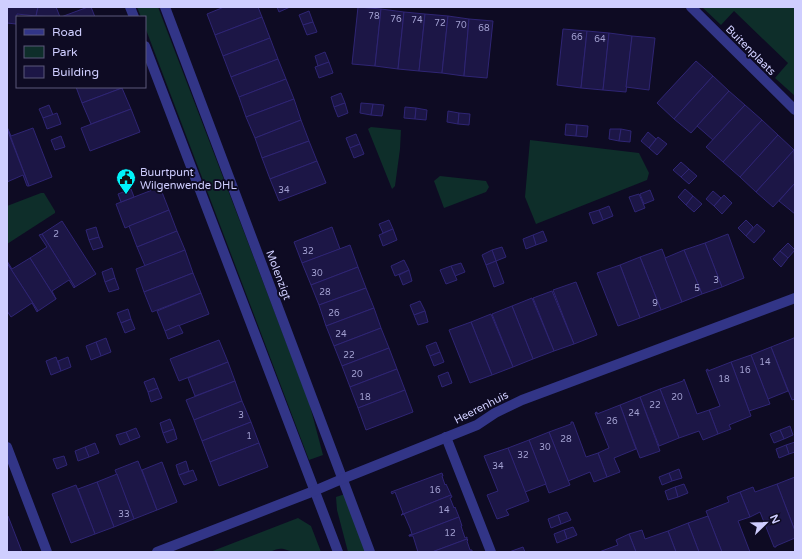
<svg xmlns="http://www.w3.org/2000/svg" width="802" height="559" font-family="'Varela Round',sans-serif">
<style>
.green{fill:#0e2e2a}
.building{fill:#1c1646;stroke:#2f2574}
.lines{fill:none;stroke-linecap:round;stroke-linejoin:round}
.minor{stroke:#323587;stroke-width:10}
.labels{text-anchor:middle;stroke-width:4;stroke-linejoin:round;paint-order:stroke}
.number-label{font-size:9px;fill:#a2a0d1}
.street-label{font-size:11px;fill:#cfceff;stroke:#0e0b23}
.poi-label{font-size:11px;fill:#cfceff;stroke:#0e0b23;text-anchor:start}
</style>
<rect width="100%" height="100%" fill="#0e0b23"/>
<!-- green -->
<g class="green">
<path d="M137,7h21l151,395 14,53 -14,5 -164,-433v-10h-4z"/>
<path d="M702,7h93v89l-20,-18 13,-15 -54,-52 -13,14z"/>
<path d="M371,127l30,3 -1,19 -5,37 -3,3 -24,-60z"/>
<path d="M530,140l109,13 10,20 -2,7 -111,44 -11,-27z"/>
<path d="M440,176l46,5 3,6 -3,5 -42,16 -10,-27z"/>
<path d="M41,193h3l11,18v2l-48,31v-38z"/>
<path d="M345,494l22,58h-19l-11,-42 -1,-13z"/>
<path d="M298,518l13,8 10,26c-8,0 -18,2 -26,0 -11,-2 -13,-6 -25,0h-60z"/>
</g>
<!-- building -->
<g class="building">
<path d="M7,7h31l-2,9 -19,-2 -1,10 -9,-1z"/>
<path d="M38,7h18l4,10 -24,-1z"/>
<path d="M88,7h3l4,10h-34z"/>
<path d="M224,7h34l4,10 -47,18 -8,-21z"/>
<path d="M277,7h13l-11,5z"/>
<path d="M358,7l23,2 -6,57 -23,-2z"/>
<path d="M381,9l23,3 -6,57 -23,-3z"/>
<path d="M309,11l4,11 -10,3 -4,-10z"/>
<path d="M404,12l21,2 -6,57 -21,-2z"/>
<path d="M425,14l23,2 -6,57 -23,-2z"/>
<path d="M448,16l21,3 -5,57 -22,-3z"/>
<path d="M262,17l8,21 -47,18 -8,-21z"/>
<path d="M469,19l24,2 -6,57 -23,-2z"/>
<path d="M313,22l4,10 -10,3 -4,-10z"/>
<path d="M563,29l24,2 -6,57 -24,-3z"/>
<path d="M587,31l22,2 -6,57 -22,-2z"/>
<path d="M609,33l23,3 -6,56 -23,-2z"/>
<path d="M632,36l23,2 -6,52 -23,-3z"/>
<path d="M270,38l8,21 -47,18 -8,-21z"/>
<path d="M325,52l4,10 -11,4 -3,-10z"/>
<path d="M278,59l8,20 -47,18 -8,-20z"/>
<path d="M696,61l17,15 -39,43 -17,-16z"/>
<path d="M329,62l4,11 -14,5 -4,-11z"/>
<path d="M713,76l16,15 -38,42 -17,-14z"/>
<path d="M286,79l8,20 -48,18 -7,-20z"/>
<path d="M76,87h46v1l-40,15z"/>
<path d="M122,88l9,21 -40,15 -9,-21z"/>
<path d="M729,91l16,14 -32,35 -16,-14z"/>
<path d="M341,93l4,10 -11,4 -3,-10z"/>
<path d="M294,99l7,21 -46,18 -9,-21z"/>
<path d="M345,103l3,10 -10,4 -4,-10z"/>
<path d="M361,103l12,1 -2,11 -11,-2z"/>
<path d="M373,104l11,1 -2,11 -11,-1z"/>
<path d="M49,105l4,10 -10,3 -4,-9z"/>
<path d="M745,105l17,15 -39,42 -17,-15z"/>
<path d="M405,107l11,1 -1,11 -11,-1z"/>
<path d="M416,108l11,2 -1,10 -11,-1z"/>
<path d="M131,109l9,23 -50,19 -9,-23z"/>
<path d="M448,111l11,2 -1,11 -11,-2z"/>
<path d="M57,113l4,11 -14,5 -4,-11z"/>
<path d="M459,113l11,1 -1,11 -11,-1z"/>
<path d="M301,120l8,21 -47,17 -7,-20z"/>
<path d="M762,120l16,15 -38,42 -17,-15z"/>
<path d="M566,124l11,1 -1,11 -11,-1z"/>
<path d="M577,125l11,1 -1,11 -11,-1z"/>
<path d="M7,127l4,9 22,-8 19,49 -23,9z"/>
<path d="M7,129l22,57h-2l-4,-11 -16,7z"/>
<path d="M610,129h11l-2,12 -10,-2z"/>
<path d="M621,129l10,2 -1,11 -11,-1z"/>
<path d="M648,132l8,7 -7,9 -8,-7z"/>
<path d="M356,134l4,10 -10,4 -4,-10z"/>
<path d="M778,135l16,15 -38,42 -16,-15z"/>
<path d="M61,136l4,11 -10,3 -4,-10z"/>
<path d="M658,137l9,7 -10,11 -8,-7z"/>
<path d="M309,141l8,20 -47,18 -8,-21z"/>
<path d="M360,144l4,10 -10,4 -4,-10z"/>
<path d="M794,150l1,33 -22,24 -17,-15z"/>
<path d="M317,161l9,22 -47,18 -9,-22z"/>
<path d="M681,162l8,7 -8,8 -8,-7z"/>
<path d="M689,169l8,7 -8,8 -8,-7z"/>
<path d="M795,183v31l-16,-13z"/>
<path d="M160,187l9,23 -44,18 -9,-24z"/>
<path d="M131,189l3,8 -13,5 -3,-8z"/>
<path d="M685,189l8,7 -7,9 -8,-8z"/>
<path d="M650,190l4,10 -10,4 -4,-10z"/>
<path d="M713,191l8,7 -7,8 -8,-7z"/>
<path d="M639,194l6,14 -10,4 -6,-15z"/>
<path d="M724,195l8,8 -10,11 -8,-8z"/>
<path d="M693,196l9,8 -8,8 -8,-7z"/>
<path d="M609,206l4,10 -10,4 -4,-10z"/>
<path d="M169,210l8,21 -40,16 -8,-21z"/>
<path d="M599,210l4,10 -10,4 -4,-11z"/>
<path d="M389,220l4,9 -10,4 -4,-9z"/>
<path d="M746,220l7,7 -7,9 -8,-8z"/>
<path d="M62,221l34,53 -21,13 -33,-53z"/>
<path d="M757,224l8,7 -11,12 -8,-7z"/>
<path d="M96,227l3,10 -10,3 -3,-10z"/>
<path d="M332,227l8,22 -38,14 -8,-21z"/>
<path d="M393,229l4,11 -14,6 -4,-11z"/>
<path d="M177,231l8,19 -40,16 -8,-19z"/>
<path d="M543,231l4,10 -11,4 -3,-10z"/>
<path d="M42,234l33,53 -1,1 -5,-8 -17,11 4,8 -26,-41 17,-11 -8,-12z"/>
<path d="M728,234l16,44 -22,9 -17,-44z"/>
<path d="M533,235l3,10 -10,4 -3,-10z"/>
<path d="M99,237l4,10 -10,3 -4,-10z"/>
<path d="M705,243l17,44 -20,7 -18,-44z"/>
<path d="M788,243l7,7 -7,8 -8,-7z"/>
<path d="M350,245l8,22 -47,18 -9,-22z"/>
<path d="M502,247l4,10 -10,4 -4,-11z"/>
<path d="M662,249l20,53 -21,8 -21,-53z"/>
<path d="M185,250l8,23 -49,19 -8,-23z"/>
<path d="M492,250l4,11 -10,4 -4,-10z"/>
<path d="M684,250l18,44 -20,8 -17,-44z"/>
<path d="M780,251l8,7 -7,9 -8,-8z"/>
<path d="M640,257l21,53 -21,8 -20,-53z"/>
<path d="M30,258l26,41 -18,12 -31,-48v-2l5,8z"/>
<path d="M404,260l5,10 -14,6 -4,-10z"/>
<path d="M496,261l8,22 -10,4 -8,-22z"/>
<path d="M7,263l31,48 -1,1 -5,-9 -21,14 -4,-6z"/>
<path d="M461,263l4,9 -10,4 -4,-10z"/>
<path d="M620,265l20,53 -22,8 -21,-53z"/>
<path d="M451,266l6,14 -11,4 -6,-14z"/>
<path d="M358,267l8,21 -47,17 -8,-20z"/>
<path d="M112,268l3,10 -10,4 -3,-10z"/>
<path d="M409,270l3,11 -9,4 -4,-10z"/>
<path d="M193,273l8,20 -49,19 -8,-20z"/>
<path d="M115,278l4,11 -10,3 -4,-10z"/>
<path d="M576,282l21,53 -23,9 -21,-54z"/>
<path d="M366,288l8,20 -48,18 -7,-21z"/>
<path d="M552,291l22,53 -20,7 -21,-53z"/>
<path d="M201,293l8,21 -44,17 -8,-20z"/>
<path d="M532,298l22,53 -21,8 -21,-53z"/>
<path d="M420,301l5,10 -11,4 -4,-10z"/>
<path d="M512,306l21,53 -20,8 -21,-53z"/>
<path d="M374,308l7,20 -47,18 -8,-20z"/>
<path d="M128,309l3,10 -10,4 -4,-10z"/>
<path d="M425,311l3,11 -10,3 -4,-10z"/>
<path d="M491,314l22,53 -21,8 -21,-53z"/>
<path d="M131,319l4,10 -10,4 -4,-10z"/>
<path d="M471,322l21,53 -22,8 -21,-53z"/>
<path d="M179,325l4,8 -15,6 -3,-8z"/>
<path d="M381,328l8,20 -47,18 -8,-20z"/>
<path d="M795,336v63l-3,1 -21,-53 23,-9z"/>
<path d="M106,338l5,14 -10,4 -5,-14z"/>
<path d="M219,340l9,22 -49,19 -9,-22z"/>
<path d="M96,342l5,14 -10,4 -5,-14z"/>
<path d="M436,342l4,10 -10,4 -4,-10z"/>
<path d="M771,347l17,44 -20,8 -17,-44z"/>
<path d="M389,348l8,21 -47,18 -8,-21z"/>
<path d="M440,352l4,10 -10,4 -4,-10z"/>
<path d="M751,355l19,49 -21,7 -18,-49z"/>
<path d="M56,357l5,14 -10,4 -5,-14z"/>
<path d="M68,357l3,10 -10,4 -3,-10z"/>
<path d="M228,362l7,19 -40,15 -7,-18z"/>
<path d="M731,362l20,54 -22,9 2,4 -13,5 -9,-24 11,-4 -14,-36 2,-1v2z"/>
<path d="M397,369l8,21 -47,18 -8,-21z"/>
<path d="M448,372l4,11 -10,4 -4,-11z"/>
<path d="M154,378l4,10 -10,4 -4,-10z"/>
<path d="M684,379l13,35 12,-4 9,24 -15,6 -4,-9 -20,7 -19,-49 23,-8z"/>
<path d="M235,381l7,20 -48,19 -8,-20z"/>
<path d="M158,388l4,10 -11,4 -3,-10z"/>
<path d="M660,389l19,49 -20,8 -19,-49z"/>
<path d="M405,390l8,22 -47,18 -8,-22z"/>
<path d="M640,397l20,54 -20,7 -20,-53z"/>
<path d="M242,401l9,21 -49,19 -8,-21z"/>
<path d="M620,405l16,44 -22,9 6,14 -13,5 -9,-24 11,-5 -14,-35 2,-1v2z"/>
<path d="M170,419l4,10 -11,4 -3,-10z"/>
<path d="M251,422l8,21 -49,19 -8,-21z"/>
<path d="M571,422h2l13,35 12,-4 9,24 -13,5 -4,-10 -22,9 -19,-49 22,-8z"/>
<path d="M790,426l3,9 -9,4 -4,-9z"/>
<path d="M136,428l4,9 -10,4 -4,-9z"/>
<path d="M174,429l3,10 -10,4 -4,-10z"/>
<path d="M780,430l4,9 -10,4 -4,-9z"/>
<path d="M126,432l4,9 -10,4 -4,-10z"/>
<path d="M549,432l21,53 -21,8 -20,-53z"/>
<path d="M529,440l17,44 -21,8 -17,-44z"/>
<path d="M795,442v10l-6,2 -3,-9z"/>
<path d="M95,443l4,10 -10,4 -4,-10z"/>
<path d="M259,443l9,24 -49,19 -9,-24z"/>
<path d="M786,445l3,9 -10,4 -3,-9z"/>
<path d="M85,447l4,10 -11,4 -3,-10z"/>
<path d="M508,448l21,53 -23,9 3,5 -12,4 -10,-24 11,-4 -14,-35z"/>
<path d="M64,456l3,9 -10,4 -4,-10z"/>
<path d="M138,461l19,49 -23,9 -19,-49z"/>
<path d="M186,461l3,10 -10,4 -3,-10z"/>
<path d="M162,462l15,40 -20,8 -15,-40z"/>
<path d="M679,469l3,9 -10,3 -3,-8z"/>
<path d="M193,470l4,10 -13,5 -5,-10z"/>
<path d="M442,473l1,3h-1l3,9 1,-1 5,11 -50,20 2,-2 -8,-21 -3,2 -1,-2z"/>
<path d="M669,473l3,8 -10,4 -3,-8z"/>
<path d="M117,474l17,45 -20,8 -17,-45z"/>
<path d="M795,477v54l-18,-47z"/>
<path d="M97,482l17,45 -19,7 -17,-45z"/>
<path d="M684,484l4,9 -10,4 -3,-10z"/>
<path d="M777,484l18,47v7l-19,8v1h-2l-14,-35 -10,5 -10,-25 13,-5 2,5z"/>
<path d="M76,485l19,49 -24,9 -19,-49z"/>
<path d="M675,487l3,10 -10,3 -3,-9z"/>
<path d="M740,492l10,25 -12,4 12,31h-28l-16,-41 23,-9 -2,-5z"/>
<path d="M451,495l1,2 -2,1 4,10 1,-1 4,10 -50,19v-1l3,-1 -2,-6 -6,-14 -3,1z"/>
<path d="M567,512l4,8 -10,4 -3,-9z"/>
<path d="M558,515l3,9 -10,4 -3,-9z"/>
<path d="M7,516h1l14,36h-15z"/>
<path d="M708,516l14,36h-23l-11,-29z"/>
<path d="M459,517l3,9h-1l4,12 2,-1v2l-35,13h-14l-5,-16h-4z"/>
<path d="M688,523l11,29h-23l-8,-21z"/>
<path d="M573,527l4,8 -10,4 -3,-9z"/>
<path d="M564,530l3,9 -10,4 -3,-9z"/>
<path d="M642,530l3,9 23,-8 8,21h-40l-7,-18z"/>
<path d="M629,534l7,18h-37l19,-7 -2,-5z"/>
<path d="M467,539l1,1 -1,1 3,9h2v2h-40z"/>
<path d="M523,547l2,5h-16z"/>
</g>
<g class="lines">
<!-- minor -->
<g class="minor">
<path d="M130,7l4,10"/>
<path d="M165,7l205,545"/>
<path d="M691,7l104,103"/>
<path d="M145,46l193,506"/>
<path d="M446,437l45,115"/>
<path d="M7,447l40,105"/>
<path d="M157,552l157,-61 28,-12 135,-54 18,-12 27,-13 273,-102"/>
</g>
</g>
<!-- icons -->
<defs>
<symbol id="civic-pin" viewBox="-11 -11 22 30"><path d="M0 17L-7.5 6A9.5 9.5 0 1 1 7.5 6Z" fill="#00f3f9" stroke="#0e0b23"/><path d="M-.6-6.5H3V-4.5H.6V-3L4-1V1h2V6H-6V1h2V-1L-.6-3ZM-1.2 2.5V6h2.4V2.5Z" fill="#111"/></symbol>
</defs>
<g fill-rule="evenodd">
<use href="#civic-pin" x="115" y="167" width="22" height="30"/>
</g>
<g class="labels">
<!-- number labels -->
<g class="number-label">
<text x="374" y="19">78</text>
<text x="396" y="22">76</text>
<text x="417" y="23">74</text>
<text x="440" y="26">72</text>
<text x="461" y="28">70</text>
<text x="484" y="31">68</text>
<text x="577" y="40">66</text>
<text x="600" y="42">64</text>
<text x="284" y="193">34</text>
<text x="56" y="237">2</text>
<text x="308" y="254">32</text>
<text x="317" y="276">30</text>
<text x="716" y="283">3</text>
<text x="697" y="291">5</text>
<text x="325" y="295">28</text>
<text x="655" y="306">9</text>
<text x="334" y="316">26</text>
<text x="341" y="337">24</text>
<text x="349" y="358">22</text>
<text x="765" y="365">14</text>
<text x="745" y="373">16</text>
<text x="357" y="377">20</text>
<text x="724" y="382">18</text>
<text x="365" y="400">18</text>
<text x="677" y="400">20</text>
<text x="655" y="408">22</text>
<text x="634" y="416">24</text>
<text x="241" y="418">3</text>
<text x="612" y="424">26</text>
<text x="249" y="439">1</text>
<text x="566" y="442">28</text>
<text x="545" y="450">30</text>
<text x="523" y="458">32</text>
<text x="498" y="469">34</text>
<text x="435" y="493">16</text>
<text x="444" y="513">14</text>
<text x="124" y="517">33</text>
<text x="450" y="536">12</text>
</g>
<!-- street labels -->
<g class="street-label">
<text transform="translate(751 50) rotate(45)" y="4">Buitenplaats</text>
<text transform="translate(279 275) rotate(69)" y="4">Molenzigt</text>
<text transform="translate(481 407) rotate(-27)" y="4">Heerenhuis</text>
</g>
<!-- poi labels -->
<g class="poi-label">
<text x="140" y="176">Buurtpunt<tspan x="140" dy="13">Wilgenwende DHL</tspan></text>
</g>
</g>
<!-- border -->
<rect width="802" height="559" fill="none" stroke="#cfceff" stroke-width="16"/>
<!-- legend -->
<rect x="16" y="16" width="130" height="72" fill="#0e0b23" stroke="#5b597b"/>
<rect x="24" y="29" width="20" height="6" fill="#323587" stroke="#5b597b"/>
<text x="52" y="36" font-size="12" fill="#cfceff">Road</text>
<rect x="24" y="46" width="20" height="12" fill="#0e2e2a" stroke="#5b597b"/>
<text x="52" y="56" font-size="12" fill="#cfceff">Park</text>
<rect x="24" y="66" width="20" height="12" fill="#1c1646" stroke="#5b597b"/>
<text x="52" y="76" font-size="12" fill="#cfceff">Building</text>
<!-- north arrow -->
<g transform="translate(766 523) rotate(67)" stroke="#0e0b23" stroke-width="3" paint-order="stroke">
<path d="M0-3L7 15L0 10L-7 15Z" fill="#cfceff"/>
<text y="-6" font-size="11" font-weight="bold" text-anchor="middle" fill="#cfceff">N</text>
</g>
</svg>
